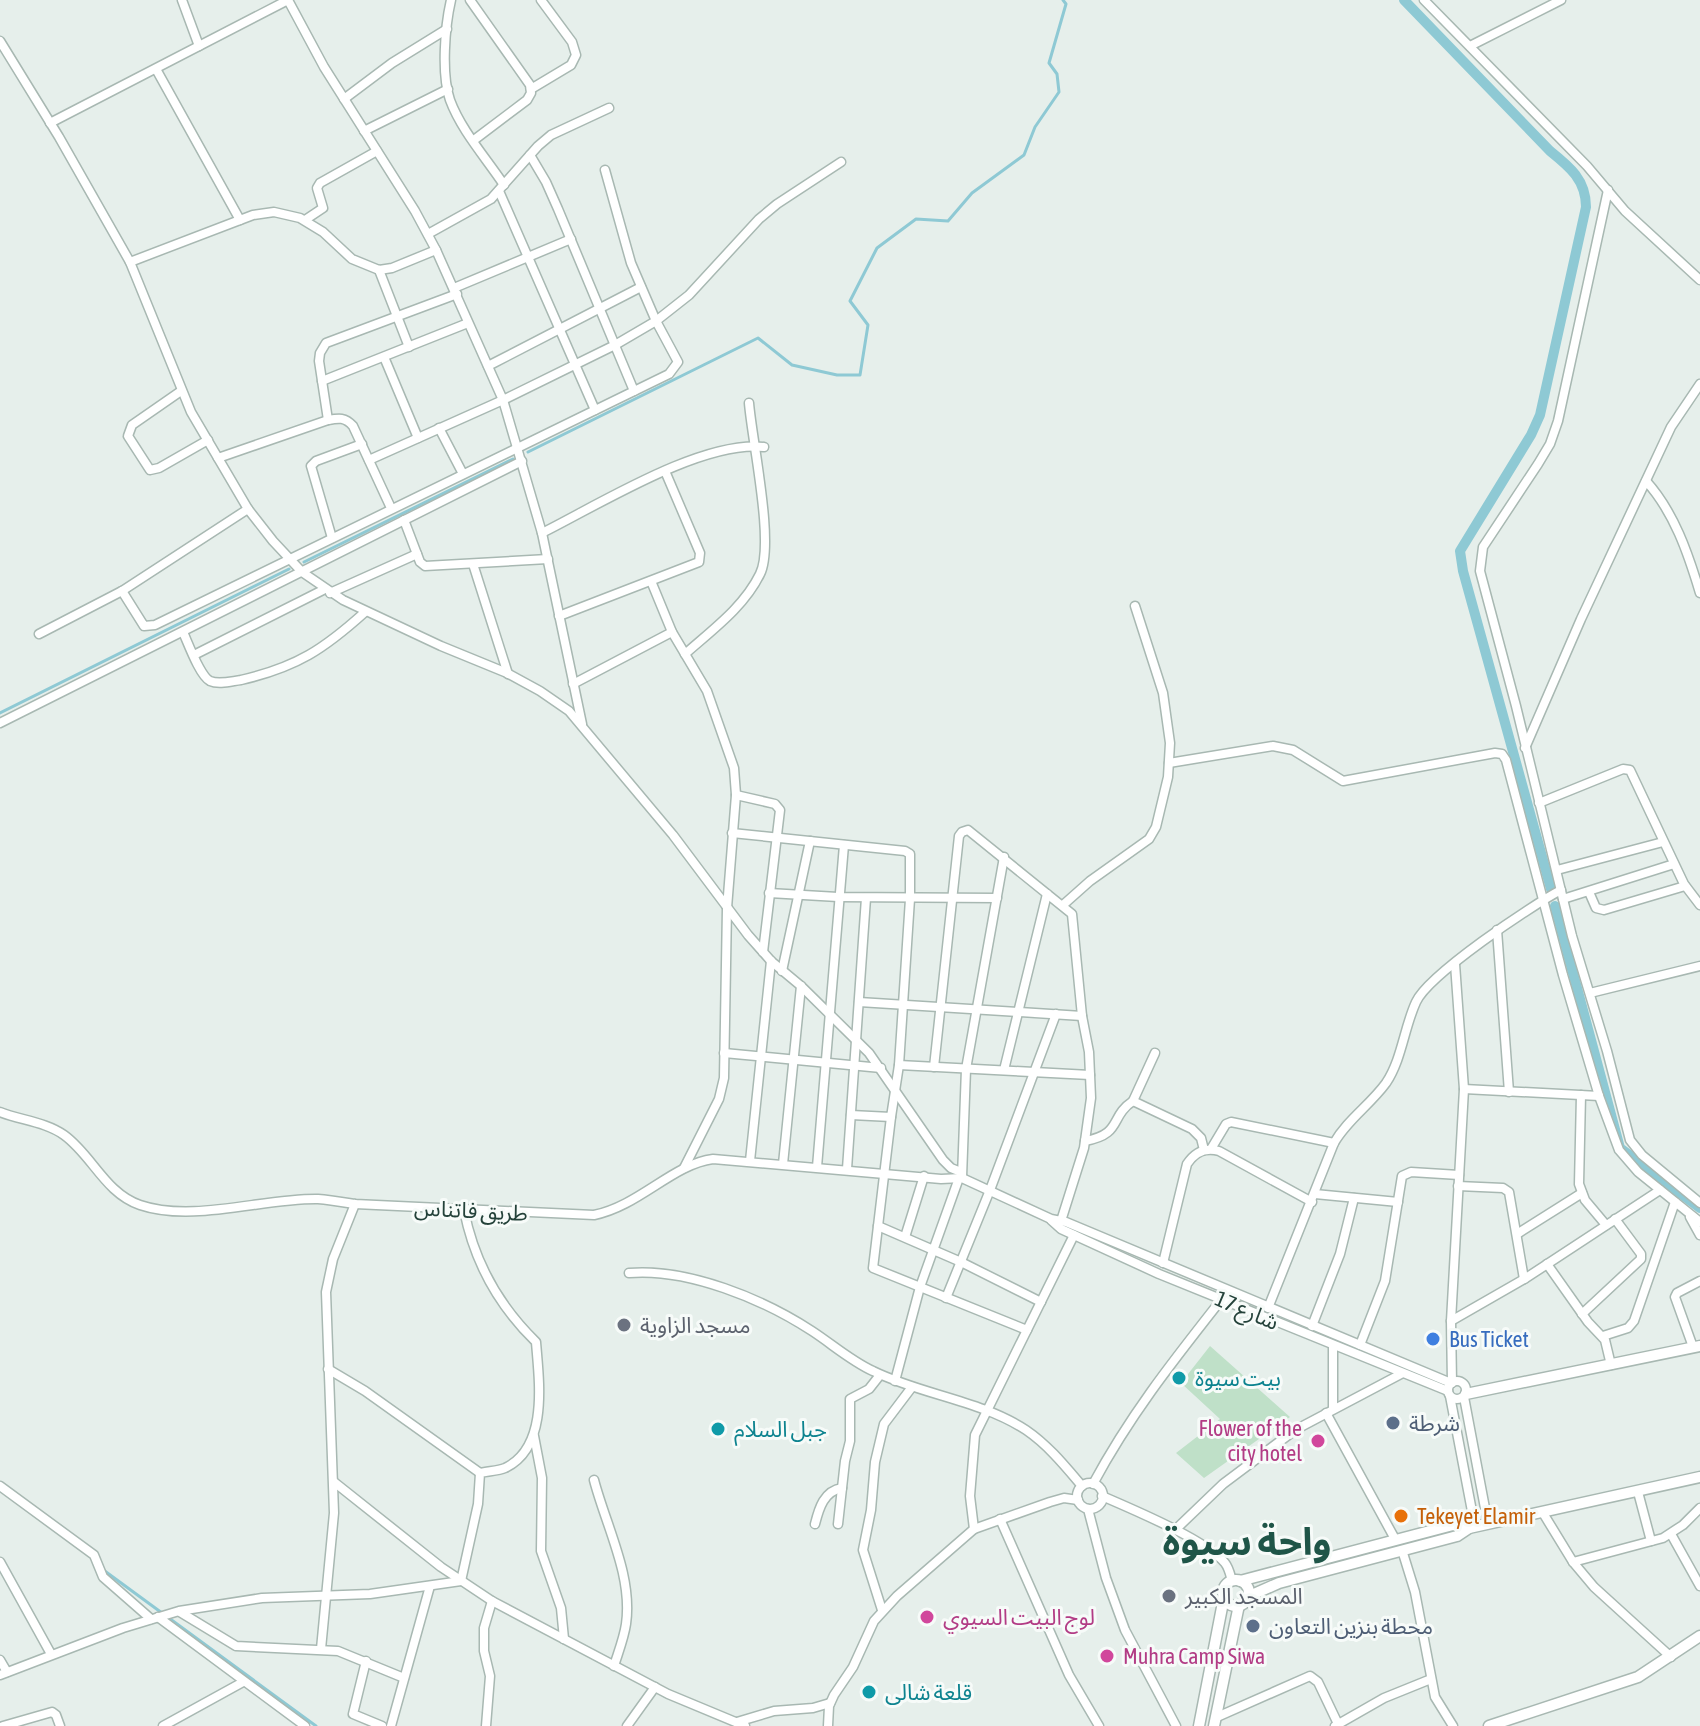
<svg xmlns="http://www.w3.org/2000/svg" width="1700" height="1726" font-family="'Asap Condensed','Noto Sans Arabic',sans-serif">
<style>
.green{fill:#bfe0c8}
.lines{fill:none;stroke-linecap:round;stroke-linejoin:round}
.stream{stroke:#8ec9d4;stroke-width:3}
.canal{stroke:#8ec9d4;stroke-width:10}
.minor-casing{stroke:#a8b8b2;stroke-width:11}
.tertiary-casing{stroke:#a8b8b2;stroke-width:13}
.minor{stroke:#fff;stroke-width:8}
.tertiary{stroke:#fff;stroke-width:10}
.worship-dot{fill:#6b7280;stroke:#f7fbf9;stroke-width:3}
.shop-dot{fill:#3f7fe0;stroke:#f7fbf9;stroke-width:3}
.culture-dot{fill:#0f9aa8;stroke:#f7fbf9;stroke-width:3}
.service-dot{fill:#5c6f8a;stroke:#f7fbf9;stroke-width:3}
.hotel-dot{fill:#d1479c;stroke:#f7fbf9;stroke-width:3}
.food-dot{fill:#e8710a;stroke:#f7fbf9;stroke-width:3}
.labels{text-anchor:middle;stroke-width:6;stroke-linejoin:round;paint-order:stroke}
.street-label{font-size:22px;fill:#24423a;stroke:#f7fbf9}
.worship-label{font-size:22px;fill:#5b616d;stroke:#f7fbf9;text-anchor:start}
.shop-label{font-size:22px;fill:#366cbe;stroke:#f7fbf9;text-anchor:start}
.culture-label{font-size:22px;fill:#0d838f;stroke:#f7fbf9;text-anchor:start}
.service-label{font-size:22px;fill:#4e5e75;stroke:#f7fbf9;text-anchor:start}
.hotel-label{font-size:22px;fill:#b23c85;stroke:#f7fbf9;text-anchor:start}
.food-label{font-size:22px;fill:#c56008;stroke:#f7fbf9;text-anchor:start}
.town-label{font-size:38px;font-weight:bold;fill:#1f5548;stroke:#f7fbf9}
</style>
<rect width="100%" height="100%" fill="#e6efeb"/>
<!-- green -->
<path class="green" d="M1210,1346l80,71 -86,61 -28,-25 44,-34 -39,-36z"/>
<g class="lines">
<!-- stream -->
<g class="stream">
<path d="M528,452l230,-114 34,27 45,10h23l8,-50 -18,-24 27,-53 39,-29 32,2 24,-28 52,-38 11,-28 24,-35 -2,-18 -8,-11 17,-59 -3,-4"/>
<path d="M304,562l209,-103"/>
<path d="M0,713l289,-144"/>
<path d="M102,1569l214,157"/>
</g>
<!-- canal -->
<g class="canal">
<path d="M1404,0l146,151c20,16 36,29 36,56l-46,208 -9,20 -71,116 3,20 88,318"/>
<path d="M1555,906l65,242 80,60"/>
</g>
<defs>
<g id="minor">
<path d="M182,0l17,46"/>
<path d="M451,0c-6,26 -10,74 -1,100 11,30 36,58 54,85"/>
<path d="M470,0l60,85 1,8 -4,7 -53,40"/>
<path d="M1424,0l163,166 38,45 75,69"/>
<path d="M0,41l59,96 71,125 61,150 57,97 25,32 29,31 41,28 98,46 66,27 33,18 29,20 104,124 75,100 23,26 30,25 68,67 74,107 8,8 10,4"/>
<path d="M1470,46l91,-46"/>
<path d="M156,69l84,151"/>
<path d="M531,89l40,-24 5,-10 -4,-13 -31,-42"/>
<path d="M344,99l48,-36 55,-34"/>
<path d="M50,123l238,-123 36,67 91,144 21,39 67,150 39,133 40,191"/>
<path d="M364,131l84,-42"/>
<path d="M530,155l16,27 12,27 76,182"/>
<path d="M1608,190l-50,231 -8,23 -12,20 -55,83 -3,24 36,135 56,230 35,115 23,89 12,15 58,48"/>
<path d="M499,191l96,219"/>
<path d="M305,220l18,-12 -6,-20 3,-5 57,-32"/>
<path d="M428,234l63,-35 47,-53 13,-11 58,-27"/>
<path d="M130,262l123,-47 21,-3 26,6 23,14 29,27 27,11 13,-2 44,-18"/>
<path d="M379,270l30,77"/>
<path d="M454,288l117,-49"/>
<path d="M384,357l34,81"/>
<path d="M488,366l153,-79"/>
<path d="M322,381l146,-58"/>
<path d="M181,391l-49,34 -4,11 22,34 9,-2 49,-28"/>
<path d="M328,420l-9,-59 1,-8 6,-10 131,-49"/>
<path d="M439,428l24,46"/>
<path d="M218,458l110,-38c11,-2 17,-3 25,6l38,82"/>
<path d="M369,460l134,-60 112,-55 41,-24 33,-26 70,-76 18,-15 64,-42"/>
<path d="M1646,481c28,31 42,72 54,112"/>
<path d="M404,520l16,42 5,4 123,-7"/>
<path d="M542,533c58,-29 160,-93 222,-86"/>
<path d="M332,538l-21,-72 5,-5 46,-17"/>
<path d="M473,564l35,110"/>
<path d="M651,581l21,51 35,59 27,77 2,27 -9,113 -3,170 -5,21 -35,69"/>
<path d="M122,591l22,35 11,-1 514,-251 9,-12 -22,-41 -25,-58 -26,-93"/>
<path d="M330,593l87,-39"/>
<path d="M559,616l140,-54 1,-9 -35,-82"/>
<path d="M183,632c5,11 17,44 27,49 9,4 22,0 31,-1 56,-13 83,-31 124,-68"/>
<path d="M39,634l83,-43 126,-82"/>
<path d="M685,654c27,-24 59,-47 75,-80 15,-30 -8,-133 -11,-171"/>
<path d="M194,655l131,-66"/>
<path d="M573,684l99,-52"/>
<path d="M0,723l522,-262"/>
<path d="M1525,748l56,-129 90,-192 29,-43"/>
<path d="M1169,763l104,-17 20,4 50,31 152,-28 7,1 4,6 57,215 36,121 20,54 19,22 62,50"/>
<path d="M736,795l39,9 5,6 -17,142"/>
<path d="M1539,803l84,-34 7,1 54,114 16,21"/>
<path d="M732,833l173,18 5,3v45l-11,166 -8,52 -40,-2"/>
<path d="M1557,870l106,-28"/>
<path d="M1589,892l7,16 8,2 81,-24"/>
<path d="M769,893l69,4 159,1"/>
<path d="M1563,899l111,-35"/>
<path d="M1063,905l27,-24 59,-42 7,-12 12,-50 2,-34 -7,-50 -28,-87"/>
<path d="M1497,930l12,162"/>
<path d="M782,971l28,-130"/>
<path d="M1590,993l110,-27"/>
<path d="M859,1002l223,14"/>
<path d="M724,1053l157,15"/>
<path d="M899,1065l191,10"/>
<path d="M934,1067l25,-231 3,-4 6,-2 104,84 10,102 7,36 2,46 -7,50 -23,73"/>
<path d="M1004,1070l43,-176"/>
<path d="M1464,1089l135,7"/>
<path d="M1581,1095l-2,89 6,16 21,25"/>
<path d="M1133,1101l22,-48"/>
<path d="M0,1112c20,8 46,10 64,23 28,20 41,58 76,70 53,18 123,-7 178,-6 12,1 24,3 37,5l239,11c45,-9 79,-51 119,-56l228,20 21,-1 89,41 15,3 385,161"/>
<path d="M891,1117l-18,151 154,62"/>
<path d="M1085,1141c38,-7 24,-24 48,-40l59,28 9,9 3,12"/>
<path d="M1211,1149l15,-25 5,-2 103,21"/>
<path d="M750,1161l21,-200"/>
<path d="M783,1164l18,-178"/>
<path d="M817,1167l27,-322"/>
<path d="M847,1169l19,-271"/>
<path d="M962,1177l4,-108 38,-212"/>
<path d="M1458,1186l45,2 6,4 15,87"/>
<path d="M1315,1194l83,8"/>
<path d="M1690,1217l10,18"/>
<path d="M1051,1220l10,9 98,45 289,117"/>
<path d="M878,1226l83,36 80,40"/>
<path d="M1517,1234l65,-41"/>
<path d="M905,1237l19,-61"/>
<path d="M1163,1263l24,-99c8,-12 18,-17 32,-13l93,51"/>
<path d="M1547,1264l41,58 17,18 6,25"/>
<path d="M629,1273c59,-5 134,26 183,58 20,13 39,30 61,40 49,24 107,29 153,59 22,15 39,36 56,56"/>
<path d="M946,1298l44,-108 66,-176"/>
<path d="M1268,1308l66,-165c13,-23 36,-38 52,-60 16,-24 18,-55 30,-81 12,-27 116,-97 145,-112"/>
<path d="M1582,1314l59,-55v-5l-26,-35"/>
<path d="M1451,1321l75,-43 134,-88"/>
<path d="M1312,1326l28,-72 14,-56"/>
<path d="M1603,1336l25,-8 6,-7 41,-119"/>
<path d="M1360,1345l25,-64 17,-105 9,-4 48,3"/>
<path d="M1333,1346v63"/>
<path d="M1693,1347l-18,-50 2,-4 23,-12"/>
<path d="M328,1369l37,22 115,82"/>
<circle cx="1457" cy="1390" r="9"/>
<path d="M895,1381l25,-94 39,-109"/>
<path d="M1452,1383l-1,-62 13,-232 -9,-125"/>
<path d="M1450,1396l25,131"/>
<path d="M1464,1397l24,127"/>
<path d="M1326,1413l69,126"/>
<path d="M534,1436l8,42 -1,73 20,57 3,31"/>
<path d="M594,1480c12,46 39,96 32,144 -2,14 -8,29 -12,42"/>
<path d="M334,1482l107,85 51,34 176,93 77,32"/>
<circle cx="1090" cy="1496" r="13"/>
<path d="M1093,1484c37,-69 80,-123 128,-184"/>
<path d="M0,1486l94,69 9,22 48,42"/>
<path d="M1638,1492l13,49"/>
<path d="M1102,1496c30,13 104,44 123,67 4,5 5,11 7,18"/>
<path d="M1088,1509l18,69 19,52 51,96"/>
<path d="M1543,1513l30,49 21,25 77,70"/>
<path d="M1000,1519l69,156 30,51"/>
<path d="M815,1524c4,-16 9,-33 27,-36"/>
<path d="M838,1524l7,-63 5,-20v-42l19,-10 11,-14"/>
<path d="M974,1529l-4,-33 5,-61 99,-200"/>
<path d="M1175,1530l48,-46 72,-54 106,-56"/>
<path d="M1671,1534l29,52"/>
<path d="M1402,1550l13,42 20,105 18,29"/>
<path d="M0,1562l51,92"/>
<path d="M1573,1562l90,-24 20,-13 17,-17"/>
<path d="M882,1610l-19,-60 8,-40 4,-48 9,-38 28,-37"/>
<path d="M180,1612l56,34 102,5 66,27"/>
<path d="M158,1617l147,109"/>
<path d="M321,1649l13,-136 -8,-221 7,-33 22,-55"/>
<path d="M0,1660l7,12"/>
<path d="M366,1661l-13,53 29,12"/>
<path d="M0,1675l123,-47 56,-17 83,-13 108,-4 91,-13 17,-77 2,-31c8,-2 18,-2 25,-5 44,-21 34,-87 31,-126 -37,-36 -62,-81 -72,-132"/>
<path d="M1217,1717l93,-41 8,6 21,44"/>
<path d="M737,1722l37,-11 39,-3 17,-5"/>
<path d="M3,1726l49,-14 4,3 4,11"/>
<path d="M163,1726l80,-44"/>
<path d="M391,1726l39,-140"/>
<path d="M486,1726l4,-50 -6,-25v-23l8,-27"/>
<path d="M627,1726l28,-39"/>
<path d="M828,1726l1,-20 5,-11 19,-28 21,-46 23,-25 77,-67 76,-27 14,-4 14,2"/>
<path d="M1335,1726l49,-28 47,-19"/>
</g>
<g id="tertiary">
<path d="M1466,1394l234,-48"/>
<circle cx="1236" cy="1593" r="13"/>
<path d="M1240,1581l213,-56 16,3"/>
<path d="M1247,1597l32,-14 178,-47 12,-8 231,-51"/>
<path d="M1199,1726l25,-129"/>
<path d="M1214,1726l25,-121"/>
<path d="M1489,1726l149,-49 62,-41"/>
</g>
</defs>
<!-- minor casing -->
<use href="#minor" class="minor-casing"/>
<!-- tertiary casing -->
<use href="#tertiary" class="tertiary-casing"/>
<!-- minor -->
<use href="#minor" class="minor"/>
<!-- tertiary -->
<use href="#tertiary" class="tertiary"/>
</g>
<!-- markers -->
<g class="worship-dot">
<circle cx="624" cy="1325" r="8"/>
<circle cx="1169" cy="1596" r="8"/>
</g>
<circle class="shop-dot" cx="1433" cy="1339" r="8"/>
<g class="culture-dot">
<circle cx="1179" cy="1378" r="8"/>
<circle cx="718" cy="1429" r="8"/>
<circle cx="869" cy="1692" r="8"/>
</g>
<g class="service-dot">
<circle cx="1393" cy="1423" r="8"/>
<circle cx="1253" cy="1626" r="8"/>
</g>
<g class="hotel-dot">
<circle cx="1318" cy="1441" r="8"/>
<circle cx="927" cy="1617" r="8"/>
<circle cx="1107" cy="1656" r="8"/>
</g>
<circle class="food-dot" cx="1401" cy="1516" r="8"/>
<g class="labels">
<!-- street labels -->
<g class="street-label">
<text transform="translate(471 1210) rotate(3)" y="8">طريق فاتناس</text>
<text transform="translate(1247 1310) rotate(23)" y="8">شارع 17</text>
</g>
<!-- worship labels -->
<g class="worship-label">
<text x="640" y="1333">مسجد الزاوية</text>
<text x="1185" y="1604">المسجد الكبير</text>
</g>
<!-- shop labels -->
<g class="shop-label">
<text x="1449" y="1347">Bus Ticket</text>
</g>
<!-- culture labels -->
<g class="culture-label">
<text x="1195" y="1386">بيت سيوة</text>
<text x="734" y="1437">جبل السلام</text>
<text x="885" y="1700">قلعة شالى</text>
</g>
<!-- service labels -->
<g class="service-label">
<text x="1409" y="1431">شرطة</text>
<text x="1269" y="1634">محطة بنزين التعاون</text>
</g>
<!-- hotel labels -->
<g class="hotel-label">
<text x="1302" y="1436" text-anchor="end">Flower of the<tspan x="1302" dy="25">city hotel</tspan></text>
<text x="943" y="1625">لوج البيت السيوي</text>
<text x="1123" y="1664">Muhra Camp Siwa</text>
</g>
<!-- food labels -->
<g class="food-label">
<text x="1417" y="1524">Tekeyet Elamir</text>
</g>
<!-- town labels -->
<g class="town-label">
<text x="1247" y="1555">واحة سيوة</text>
</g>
</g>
</svg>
